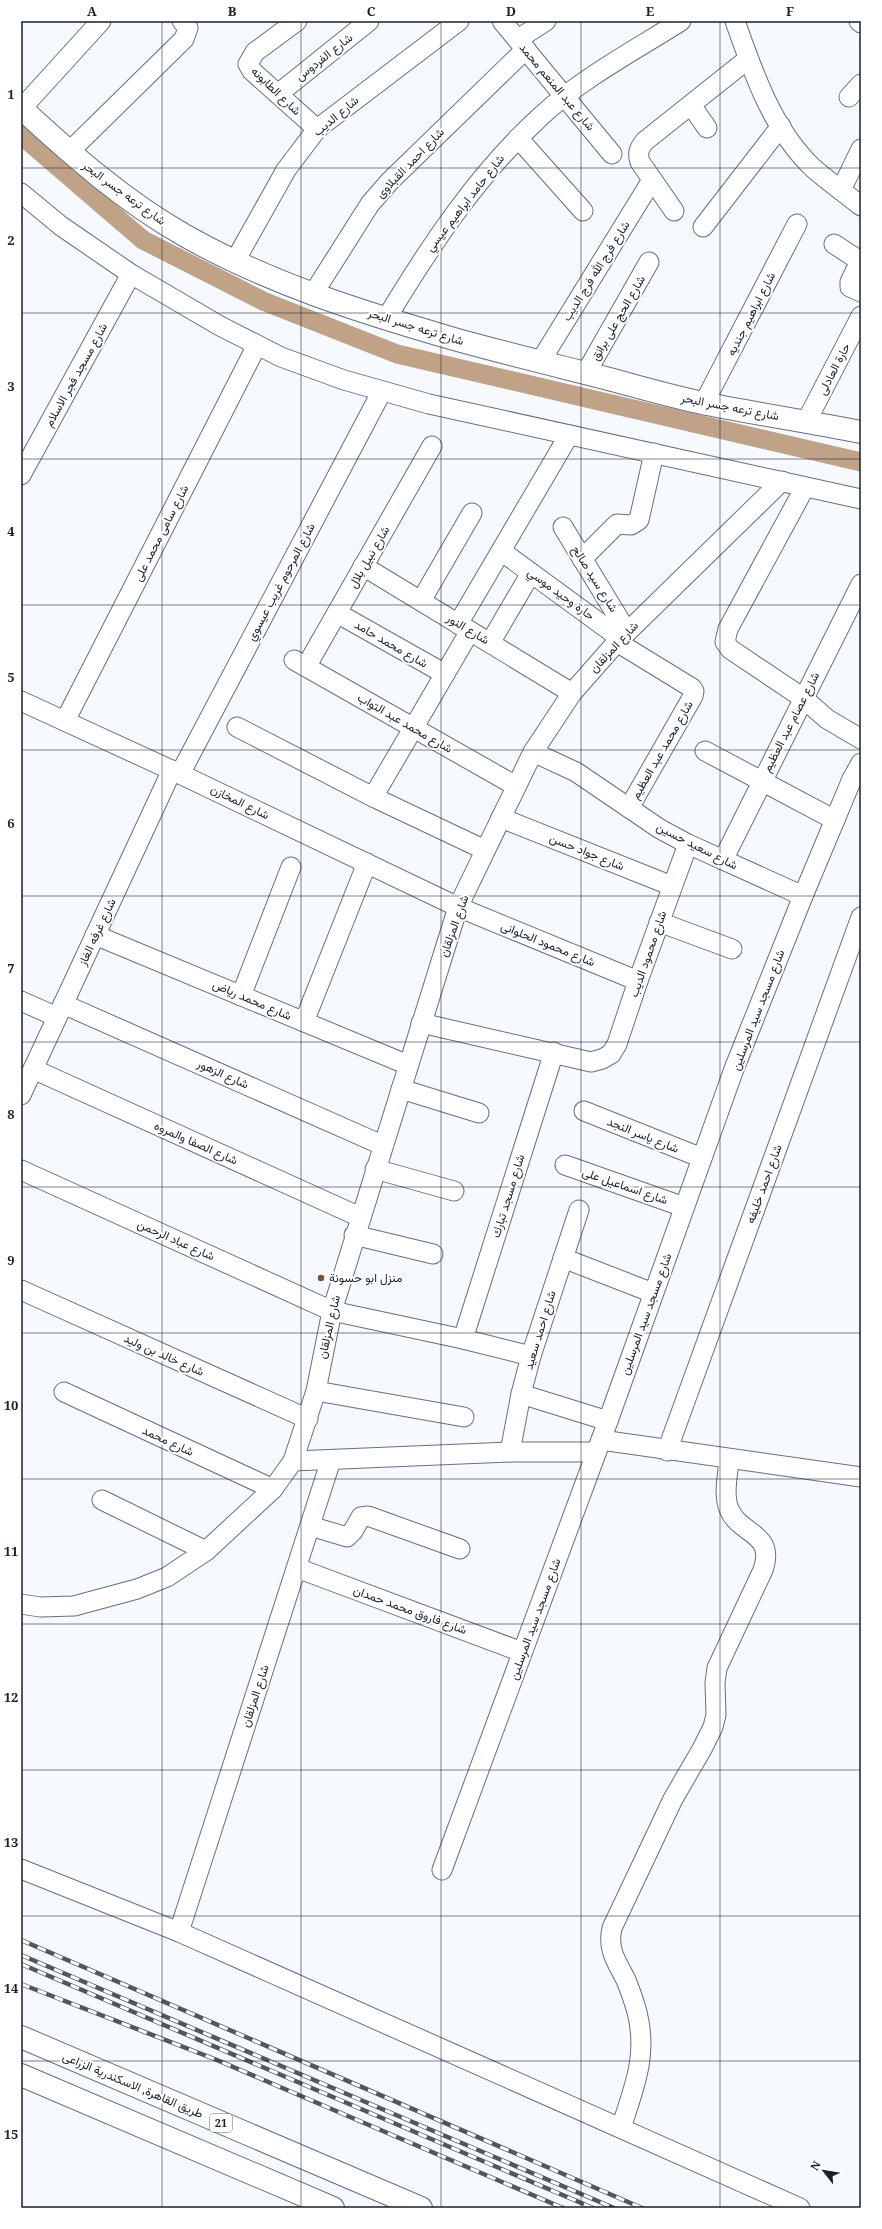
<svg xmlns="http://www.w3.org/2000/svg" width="882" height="2229" font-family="'Noto Serif',Vazirmatn,serif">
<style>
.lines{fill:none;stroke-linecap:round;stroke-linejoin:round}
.canal{stroke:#c0a387;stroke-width:19}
.minor-casing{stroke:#637086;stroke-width:21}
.tertiary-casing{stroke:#637086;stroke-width:24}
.trunk-casing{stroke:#637086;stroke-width:24}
.minor{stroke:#fff;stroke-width:19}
.tertiary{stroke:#fff;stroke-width:22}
.trunk{stroke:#fff;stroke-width:22}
.rail-casing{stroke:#52565e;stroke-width:4.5}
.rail{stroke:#fff;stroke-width:3;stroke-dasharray:9;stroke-linecap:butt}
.grid{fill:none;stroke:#1b2029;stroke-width:1;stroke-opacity:0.55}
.poi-dot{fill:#78542e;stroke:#fff;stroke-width:1.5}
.labels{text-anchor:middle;stroke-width:4;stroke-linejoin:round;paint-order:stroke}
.shield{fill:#fff;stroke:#5f6369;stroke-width:1}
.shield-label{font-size:11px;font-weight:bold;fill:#1b2029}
.street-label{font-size:12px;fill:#1b2029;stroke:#fff}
.poi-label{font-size:12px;fill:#1b2029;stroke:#fff;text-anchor:start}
.neatline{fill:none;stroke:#1b2029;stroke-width:1.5}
.grid-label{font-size:13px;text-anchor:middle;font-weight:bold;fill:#1b2029}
</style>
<rect width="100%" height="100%" fill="#f6f9fe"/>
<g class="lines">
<!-- canal -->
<path class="canal" d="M21,135l122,105 120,61 134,53 464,108"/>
<defs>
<g id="minor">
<path d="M297,21l-42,31 -7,12 4,7 65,58"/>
<path d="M502,21l110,133"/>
<path d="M735,21c18,51 37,108 78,147 15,13 32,25 48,38"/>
<path d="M859,21l2,2"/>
<path d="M518,39l28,-18"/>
<path d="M278,94l91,-73"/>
<path d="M849,97l12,-13"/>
<path d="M691,105l16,23"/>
<path d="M21,109l80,-88"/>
<path d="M518,138l65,73"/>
<path d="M69,152l115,-113 4,-11 -6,-7"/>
<path d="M841,190l20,-41"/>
<path d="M21,193l40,33 70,48 89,52 61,31 63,23 85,24 432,95"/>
<path d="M674,211l-34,-49c-3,-9 -1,-14 5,-21l103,-82"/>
<path d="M703,227l78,-101"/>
<path d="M834,244l26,17 -10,21v5l11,5"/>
<path d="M235,261l51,-91 31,-41 142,-108"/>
<path d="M313,294l57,-90 20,-23 136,-132"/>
<path d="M386,319c44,-73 91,-144 154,-202 39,-37 95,-67 141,-96"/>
<path d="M540,362l112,-182"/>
<path d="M586,373l63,-111"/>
<path d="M704,403l93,-179"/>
<path d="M806,422l55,-106"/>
<path d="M21,475l110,-201"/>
<path d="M805,487l-77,142 -3,13 5,7 73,49 24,21 34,20"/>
<path d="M563,527l64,105"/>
<path d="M501,551l119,87"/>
<path d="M582,559l35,-35 14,1 8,-5 15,-67"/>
<path d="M363,566l209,127"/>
<path d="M421,601l51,-88"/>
<path d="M337,613l108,61"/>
<path d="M458,624l111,-189"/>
<path d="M617,642l75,46 2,3 -1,5 -64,112"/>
<path d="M490,643l41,-70"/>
<path d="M294,660l222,126"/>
<path d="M306,667l126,-221"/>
<path d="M21,701l159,73 278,133 180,74"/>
<path d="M65,721l192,-376"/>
<path d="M237,727l136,70 112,53"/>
<path d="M705,751l130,69"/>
<path d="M533,752l43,20 84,57 28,15 115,52"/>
<path d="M180,774l202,-383"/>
<path d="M373,797l97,-166"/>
<path d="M501,818l171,68"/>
<path d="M723,860l138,-276"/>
<path d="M659,922l73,27"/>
<path d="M95,935l313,130"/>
<path d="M241,996l50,-129"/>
<path d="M21,1001l36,16"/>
<path d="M63,1004l319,141"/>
<path d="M304,1022l63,-159"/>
<path d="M421,1023l170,39 11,-3 9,-5 6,-10 21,-63 50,-137"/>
<path d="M33,1069l327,148"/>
<path d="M401,1089l78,24"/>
<path d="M21,1095l151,-325"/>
<path d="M584,1111l118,47"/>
<path d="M565,1165l119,42"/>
<path d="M375,1169l79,22"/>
<path d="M21,1170l311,141 131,28 68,17"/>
<path d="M354,1235l79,19"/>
<path d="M563,1258l90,35"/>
<path d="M21,1290l287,129"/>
<path d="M463,1339l91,-287"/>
<path d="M316,1391l148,26"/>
<path d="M64,1392l209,97"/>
<path d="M521,1394l87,27"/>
<path d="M601,1440l260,37"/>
<path d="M667,1451l194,-534"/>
<path d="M510,1452l11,-58 10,-38 48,-146"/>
<path d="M293,1461l217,-9h86"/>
<path d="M102,1500l104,51"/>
<path d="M310,1526l37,11 6,-6 8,-14 7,-1 92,33"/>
<path d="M297,1568l225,84"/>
<path d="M21,1604l19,3 34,-1 63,-17 30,-12 39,-26 67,-62 20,-28 23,-70 16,-80 126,-404 75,-155 39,-59 45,-51 165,-161"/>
<path d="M21,1869l158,63 621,276"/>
<path d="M442,1870l166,-449 126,-352 69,-173 49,-117 9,-16"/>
<path d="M179,1932l152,-472"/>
<path d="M621,2128c13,-41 27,-72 16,-116 -3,-11 -7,-22 -11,-32 -9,-18 -19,-30 -14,-52l61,-129 29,-50 11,-22 3,-12 -1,-32 2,-15 46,-98c13,-38 -24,-35 -34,-61 -6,-15 -1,-34 0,-49"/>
</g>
<path id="tertiary" d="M21,108c51,47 103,93 163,127 84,48 177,77 270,104 50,14 100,26 151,39 34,9 68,19 102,26 51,10 103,18 154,28"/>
<g id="trunk">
<path d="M21,2037l400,171"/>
<path d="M21,2075l312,133"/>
</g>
</defs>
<!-- minor casing -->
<use href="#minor" class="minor-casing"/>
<!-- tertiary casing -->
<use href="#tertiary" class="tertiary-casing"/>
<!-- trunk casing -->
<use href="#trunk" class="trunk-casing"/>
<!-- minor -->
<use href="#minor" class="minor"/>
<!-- tertiary -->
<use href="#tertiary" class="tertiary"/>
<!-- trunk -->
<use href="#trunk" class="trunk"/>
<defs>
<g id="rail">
<path d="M21,1940l621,268"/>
<path d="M21,1955l593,253"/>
<path d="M21,1964l572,244"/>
<path d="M21,1984l196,76 346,148"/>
</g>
</defs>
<!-- rail casing -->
<use href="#rail" class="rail-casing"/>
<!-- rail -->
<use href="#rail" class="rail"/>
</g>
<!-- grid -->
<path class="grid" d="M162,21v2187M301,21v2187M441,21v2187M581,21v2187M720,21v2187M21,168h840M21,313h840M21,459h840M21,605h840M21,750h840M21,896h840M21,1042h840M21,1187h840M21,1333h840M21,1479h840M21,1624h840M21,1770h840M21,1916h840M21,2061h840"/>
<!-- markers -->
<circle class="poi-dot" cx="321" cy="1278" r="4"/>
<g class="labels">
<!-- shield labels -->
<rect class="shield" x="210" y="2114" width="22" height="18" rx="3"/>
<g class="shield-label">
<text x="221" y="2127">21</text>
</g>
<!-- street labels -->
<g class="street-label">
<text transform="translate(324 57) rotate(-38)" y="4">شارع الفردوس</text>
<text transform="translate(557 87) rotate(50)" y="4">شارع عبد المنعم محمد</text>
<text transform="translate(276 91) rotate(44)" y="4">شارع الطابونه</text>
<text transform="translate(336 116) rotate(-40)" y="4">شارع الديب</text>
<text transform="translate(410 163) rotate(-46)" y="4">شارع احمد القبلاوى</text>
<text transform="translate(124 193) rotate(36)" y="4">شارع ترعه جسر البحر</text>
<text transform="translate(465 203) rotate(-52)" y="4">شارع حامد ابراهيم عيسي</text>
<text transform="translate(596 271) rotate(-58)" y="4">شارع فرج الله فرج الديب</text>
<text transform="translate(751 314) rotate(-63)" y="4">شارع ابراهيم جنديه</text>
<text transform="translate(618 318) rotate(-60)" y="4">شارع الحج على برانق</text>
<text transform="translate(416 327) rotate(17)" y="4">شارع ترعه جسر البحر</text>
<text transform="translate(834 369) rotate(-63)" y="4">حارة العادلى</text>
<text transform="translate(76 375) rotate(-61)" y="4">شارع مسجد فجر الاسلام</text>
<text transform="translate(730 407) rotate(11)" y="4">شارع ترعه جسر البحر</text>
<text transform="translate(161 533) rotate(-63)" y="4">شارع سامى محمد على</text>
<text transform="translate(369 557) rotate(-60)" y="4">شارع نبيل بلال</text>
<text transform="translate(595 579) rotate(58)" y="4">شارع سيد صالح</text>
<text transform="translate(281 582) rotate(-62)" y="4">شارع المرحوم غريب عيسوي</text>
<text transform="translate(561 594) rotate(36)" y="4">حارة وحيد موسي</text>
<text transform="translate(468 629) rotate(31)" y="4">شارع النور</text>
<text transform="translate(391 644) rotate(30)" y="4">شارع محمد حامد</text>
<text transform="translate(614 647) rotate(-47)" y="4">شارع المزلقان</text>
<text transform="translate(791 722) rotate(-63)" y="4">شارع عصام عبد العظيم</text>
<text transform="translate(405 723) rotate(30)" y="4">شارع محمد عبد التواب</text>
<text transform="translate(662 750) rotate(-60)" y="4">شارع محمد عبد العظيم</text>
<text transform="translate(240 802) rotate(26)" y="4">شارع المخازن</text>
<text transform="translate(697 846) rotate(27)" y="4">شارع سعيد حسين</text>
<text transform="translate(587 852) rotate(22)" y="4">شارع جواد حسن</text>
<text transform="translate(454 926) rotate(-70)" y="4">شارع المزلقان</text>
<text transform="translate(97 932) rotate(-65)" y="4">شارع غرفه الغاز</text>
<text transform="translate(548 944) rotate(22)" y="4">شارع محمود الحلوانى</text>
<text transform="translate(648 954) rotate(-71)" y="4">شارع محمود الديب</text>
<text transform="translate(252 1000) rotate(23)" y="4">شارع محمد رياض</text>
<text transform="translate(758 1010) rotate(-69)" y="4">شارع مسجد سيد المرسلين</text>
<text transform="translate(223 1074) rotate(24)" y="4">شارع الزهور</text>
<text transform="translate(643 1135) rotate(22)" y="4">شارع ياسر النجد</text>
<text transform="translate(196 1143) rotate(24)" y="4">شارع الصفا والمروه</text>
<text transform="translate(764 1184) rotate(-70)" y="4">شارع احمد خليفه</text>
<text transform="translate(625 1186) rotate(19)" y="4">شارع اسماعيل على</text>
<text transform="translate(508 1196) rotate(-73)" y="4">شارع مسجد تبارك</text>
<text transform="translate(176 1240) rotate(24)" y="4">شارع عباد الرحمن</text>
<text transform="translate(646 1314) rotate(-70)" y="4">شارع مسجد سيد المرسلين</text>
<text transform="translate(329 1327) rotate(-77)" y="4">شارع المزلقان</text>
<text transform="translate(540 1330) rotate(-73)" y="4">شارع احمد سعيد</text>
<text transform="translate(164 1355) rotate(24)" y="4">شارع خالد بن وليد</text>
<text transform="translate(168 1441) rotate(25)" y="4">شارع محمد</text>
<text transform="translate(410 1610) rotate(20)" y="4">شارع فاروق محمد حمدان</text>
<text transform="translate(535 1619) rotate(-70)" y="4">شارع مسجد سيد المرسلين</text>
<text transform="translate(255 1696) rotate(-72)" y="4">شارع المزلقان</text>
<text transform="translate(133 2085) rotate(23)" y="4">طريق القاهرة, الاسكندرية الزراعى</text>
</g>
<!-- poi labels -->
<g class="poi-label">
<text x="329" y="1282">منزل ابو حسونة</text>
</g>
</g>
<!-- border -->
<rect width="882" height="2229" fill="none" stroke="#ffffff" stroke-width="44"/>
<!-- north arrow -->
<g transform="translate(824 2171) rotate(301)" stroke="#ffffff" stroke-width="3" paint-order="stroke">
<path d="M0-3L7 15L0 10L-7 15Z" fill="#1b2029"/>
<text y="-6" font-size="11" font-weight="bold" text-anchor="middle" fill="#1b2029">N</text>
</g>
<rect x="22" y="22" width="838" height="2185" class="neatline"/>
<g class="grid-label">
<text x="92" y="16">A</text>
<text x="232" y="16">B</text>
<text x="371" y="16">C</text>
<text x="511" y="16">D</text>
<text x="650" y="16">E</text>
<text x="790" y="16">F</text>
<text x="11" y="99">1</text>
<text x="11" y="245">2</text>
<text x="11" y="391">3</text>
<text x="11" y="536">4</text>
<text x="11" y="682">5</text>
<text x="11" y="828">6</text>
<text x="11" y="973">7</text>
<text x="11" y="1119">8</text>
<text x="11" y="1265">9</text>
<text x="11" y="1410">10</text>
<text x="11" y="1556">11</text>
<text x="11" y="1702">12</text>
<text x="11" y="1847">13</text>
<text x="11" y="1993">14</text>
<text x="11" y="2139">15</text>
</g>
</svg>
